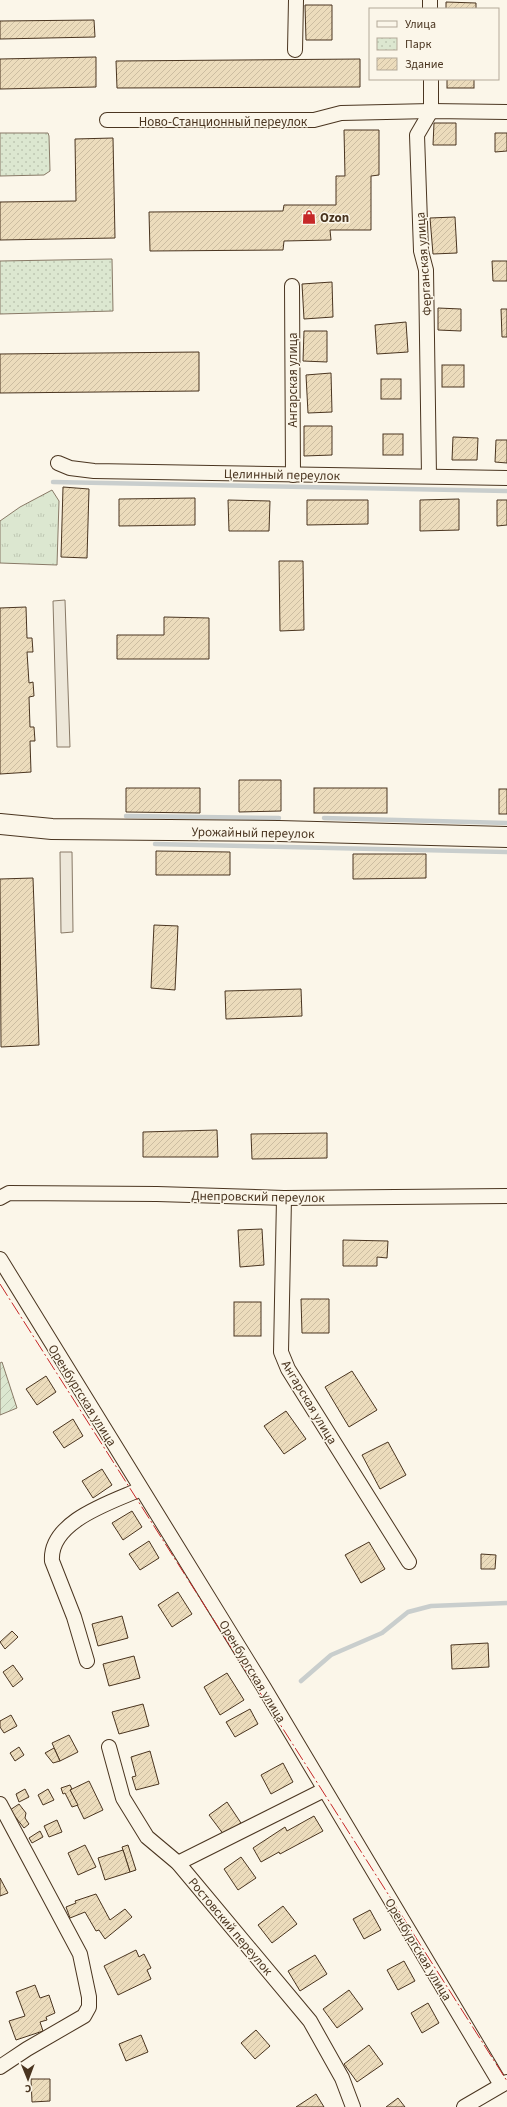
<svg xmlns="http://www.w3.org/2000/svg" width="507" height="2107" font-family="'Source Sans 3',sans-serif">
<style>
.grass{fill:url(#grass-tufts);stroke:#887966}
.park{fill:url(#park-dots);stroke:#887966}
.garden{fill:url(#garden-furrows);stroke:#887966}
.parking{fill:#ede7d9;stroke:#887966}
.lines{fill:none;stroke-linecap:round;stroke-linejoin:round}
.stream{stroke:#c9cecd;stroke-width:4.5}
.building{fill:url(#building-hatch);stroke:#4a3520}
.street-casing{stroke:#4a3520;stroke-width:16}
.secondary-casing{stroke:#4a3520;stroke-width:22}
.street{stroke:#fbf6e9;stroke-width:14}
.secondary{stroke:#fbf6e9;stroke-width:20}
.power{stroke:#c62828;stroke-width:1;stroke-dasharray:14 3 2 3;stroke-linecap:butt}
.labels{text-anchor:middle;stroke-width:3;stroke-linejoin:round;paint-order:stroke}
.street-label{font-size:13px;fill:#4a3520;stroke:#fbf6e9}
.poi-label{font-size:13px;font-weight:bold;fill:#4a3520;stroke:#fbf6e9;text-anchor:start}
</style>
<defs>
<pattern id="grass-tufts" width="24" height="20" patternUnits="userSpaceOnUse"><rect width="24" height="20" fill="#dce7d0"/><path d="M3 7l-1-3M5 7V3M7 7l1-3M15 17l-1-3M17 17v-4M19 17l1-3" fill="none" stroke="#bec7b2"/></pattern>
<pattern id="park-dots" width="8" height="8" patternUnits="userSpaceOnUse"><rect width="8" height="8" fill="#dce7d0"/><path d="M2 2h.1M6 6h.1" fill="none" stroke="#bec7b2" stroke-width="1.8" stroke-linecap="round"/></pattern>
<pattern id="garden-furrows" width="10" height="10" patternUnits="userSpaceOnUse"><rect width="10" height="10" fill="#dce7d0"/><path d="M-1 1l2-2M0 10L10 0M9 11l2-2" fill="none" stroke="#bec7b2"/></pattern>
<pattern id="building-hatch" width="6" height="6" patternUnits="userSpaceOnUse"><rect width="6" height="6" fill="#ecdcbc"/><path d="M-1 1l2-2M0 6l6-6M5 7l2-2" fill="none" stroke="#ccbda1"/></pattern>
</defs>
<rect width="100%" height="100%" fill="#fbf6e9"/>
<!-- grass -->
<path class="grass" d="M52,490l7,11 -2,64 -57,-2v-42l20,-14z"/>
<!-- park -->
<g class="park">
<path d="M0,133h48l1,3 1,35 -6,4 -44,1z"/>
<path d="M112,259l1,52 -113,3v-53z"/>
</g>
<!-- garden -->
<path class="garden" d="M2,1362l15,46 -17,7v-52z"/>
<!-- parking -->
<g class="parking">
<path d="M65,600l5,147h-13l-4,-146z"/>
<path d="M60,852h12l1,80 -12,1z"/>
</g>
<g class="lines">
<!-- stream -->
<g class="stream">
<path d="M53,482l454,9"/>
<path d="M126,816l153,2"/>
<path d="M324,818l183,5"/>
<path d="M155,844l352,8"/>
<path d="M301,1681l30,-26 51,-22 26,-21 23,-6 76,-3"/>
</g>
</g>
<!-- building -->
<g class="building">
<path d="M446,2l30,1v6h-30z"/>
<path d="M305,5h27v35h-26z"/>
<path d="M94,20l1,17 -95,2v-18z"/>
<path d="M96,57v30l-96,2v-30z"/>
<path d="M360,59v28l-243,1 -1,-27z"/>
<rect x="447" y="79" width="27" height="9"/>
<path d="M434,123h22v22h-23z"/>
<path d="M344,130h35v45l-8,1v54h-41l1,10 -47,1 -1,9 -133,1 -1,-39 134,-1 1,-6h52v-29h9z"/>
<path d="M495,133h12v18l-12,1z"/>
<path d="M113,138l2,100 -115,2v-38l76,-1 -1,-62z"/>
<path d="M455,217l2,36 -24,1 -3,-36z"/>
<path d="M492,261h15v20h-14z"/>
<path d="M332,282l1,35 -29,2 -2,-35z"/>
<path d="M438,308l23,1v22l-23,-1z"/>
<path d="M501,309h6v28h-5z"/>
<path d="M406,322l2,30 -31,2 -2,-29z"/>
<path d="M304,331h23v31l-24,-1z"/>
<path d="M199,352v39l-199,2v-39z"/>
<rect x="442" y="365" width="22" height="22"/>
<path d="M331,373l1,39 -24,1 -2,-38z"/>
<rect x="381" y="379" width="20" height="20"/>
<path d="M304,426h28v29l-28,1z"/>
<rect x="383" y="434" width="20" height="21"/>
<path d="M453,437l25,1 -1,22h-25z"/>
<path d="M496,440h11v23l-12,-1z"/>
<path d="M63,487l26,2 -2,69 -26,-1z"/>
<path d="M195,498v27l-76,1v-27z"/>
<path d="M459,499v31l-39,1v-31z"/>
<path d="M228,500l42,1 -1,30h-40z"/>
<path d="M307,500h61v24l-61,1z"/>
<path d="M497,500h10v25l-10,1z"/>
<path d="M279,561h24l1,69 -24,1z"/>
<path d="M26,607l1,31h5l1,14h-6l2,31 4,-1 1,14 -5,1 1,30h4l1,14h-5l1,31 -31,2v-166z"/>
<path d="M164,617l45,1v41h-92v-24h47z"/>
<path d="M239,780h42v31l-42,1z"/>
<path d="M126,788h74v25l-74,-1z"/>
<rect x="314" y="788" width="73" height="25"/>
<rect x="499" y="789" width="8" height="25"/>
<path d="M156,851l74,1v23h-74z"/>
<path d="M353,854h73v24l-73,1z"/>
<path d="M33,878l6,167 -38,2 -1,-168z"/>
<path d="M154,925l24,1 -3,64 -24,-2z"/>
<path d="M301,989l1,27 -76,3 -1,-28z"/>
<path d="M217,1130l1,27h-75v-25z"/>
<path d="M327,1133v25l-75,1 -1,-25z"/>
<path d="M262,1229l2,36 -24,2 -2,-37z"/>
<path d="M343,1240l45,1 -1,17 -10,-1v9h-34z"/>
<path d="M301,1299h28v34h-27z"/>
<rect x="234" y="1302" width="27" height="34"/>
<path d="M352,1371l25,39 -28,17 -24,-40z"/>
<path d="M46,1376l10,16 -19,13 -11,-16z"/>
<path d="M286,1411l20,28 -22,15 -20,-28z"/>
<path d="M73,1419l10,17 -19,12 -11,-16z"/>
<path d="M388,1442l18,33 -26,14 -18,-34z"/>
<path d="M102,1469l10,16 -19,13 -11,-17z"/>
<path d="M132,1511l10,16 -19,13 -11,-17z"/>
<path d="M149,1541l10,17 -19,12 -11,-16z"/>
<path d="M369,1542l16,27 -24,14 -16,-28z"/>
<path d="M481,1554l15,1 -1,14h-14z"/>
<path d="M178,1592l14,22 -20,13 -14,-22z"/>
<path d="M122,1616l6,22 -30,8 -6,-22z"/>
<path d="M12,1631l6,6 -13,12 -5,-7z"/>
<path d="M488,1643l1,24 -37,2 -1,-24z"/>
<path d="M134,1656l6,22 -31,8 -6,-22z"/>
<path d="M13,1665l10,14 -10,8 -10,-15z"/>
<path d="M227,1673l17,27 -24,15 -16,-28z"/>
<path d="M143,1704l6,22 -30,8 -7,-22z"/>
<path d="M250,1709l8,15 -23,13 -9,-15z"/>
<path d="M11,1715l6,11 -13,7 -4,-6v-6z"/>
<path d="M69,1735l9,17 -18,9 -8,-18z"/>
<path d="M19,1747l5,8 -9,6 -5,-8z"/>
<path d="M54,1748l6,13 -7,2 -8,-10z"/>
<path d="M150,1751l9,33 -23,6 -4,-13 4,-1 -5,-19z"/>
<path d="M283,1763l10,19 -22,12 -10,-19z"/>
<path d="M89,1781l14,29 -19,9 -14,-29z"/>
<path d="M70,1785l2,4 -2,1 8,15 -6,2 -7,-14 -2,1 -2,-6z"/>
<path d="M25,1789l4,8 -10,5 -3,-8z"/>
<path d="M48,1789l6,11 -11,5 -5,-10z"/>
<path d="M227,1802l14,21 -17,12 -15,-20z"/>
<path d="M19,1804l7,9 -1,5 4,6 -5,4 -14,-18z"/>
<path d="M314,1816l9,15 -43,23 -1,-2 -18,10 -8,-14 32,-21 2,4z"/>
<path d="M57,1820l5,12 -13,5 -5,-11z"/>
<path d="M40,1831l3,6 -11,6 -3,-5z"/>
<path d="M85,1845l11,22 -18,8 -10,-22z"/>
<path d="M128,1845l8,25 -6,2 -8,-25z"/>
<path d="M123,1850l7,22 -25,8 -7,-22z"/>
<path d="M241,1857l15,21 -18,12 -14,-21z"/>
<path d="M0,1878l8,15 -8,3z"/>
<path d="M96,1894l14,26 15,-11 7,8 -27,22 -6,-9 -3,1 -11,-19 -15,6 -4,-11 10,-4 -1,-2z"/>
<path d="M283,1906l14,18 -25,19 -14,-18z"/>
<path d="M370,1910l11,20 -17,9 -11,-20z"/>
<path d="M136,1950l3,7 5,-3 7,14 -4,2 4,9 -33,16 -14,-29z"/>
<path d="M315,1955l12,19 -27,17 -12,-20z"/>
<path d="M404,1961l11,20 -17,9 -11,-20z"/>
<path d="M35,1985l5,13 9,-3 6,18 -9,4 1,3 -7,2 3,9 -27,9 -7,-19 16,-5 -9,-24z"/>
<path d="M349,1990l14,19 -26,19 -14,-19z"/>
<path d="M428,2003l11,20 -17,10 -11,-20z"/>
<path d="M256,2030l14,16 -15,13 -14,-16z"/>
<path d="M141,2035l7,17 -22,9 -7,-17z"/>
<path d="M369,2045l14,19 -26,18 -13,-18z"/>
<path d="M31,2079h19v22l-18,1z"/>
<path d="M316,2094l8,13h-28z"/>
<path d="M398,2098l7,9h-19z"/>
</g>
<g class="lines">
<defs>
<g id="street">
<path d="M430,0v9"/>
<path d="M295,50l1,-50"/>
<path d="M107,120h207l27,-7 90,-2 76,1"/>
<path d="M292,286l1,189"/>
<path d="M58,463l12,5 24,3 413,7"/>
<path d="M429,476l-3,-206 -5,-19 -4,-116 14,-24v-32"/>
<path d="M0,1198l9,-5 148,1 127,4 223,-2"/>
<path d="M284,1198l-3,154 7,17 121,193"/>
<path d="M0,1259l263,427 238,399"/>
<path d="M87,1661l-13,-44 -22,-56c-3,-40 60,-59 89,-72"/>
<path d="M109,1747l14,51 24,39 31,26 132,158 32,57 11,29"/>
<path d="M0,1804l80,150 9,43v10l-5,9 -57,33 -27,18"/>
<path d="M178,1863l146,-73"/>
<path d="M464,2107l43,-25"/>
</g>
<path id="secondary" d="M0,824l52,5 227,2 228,6"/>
</defs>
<!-- street casing -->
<use href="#street" class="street-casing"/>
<!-- secondary casing -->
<use href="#secondary" class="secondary-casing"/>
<!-- street -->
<use href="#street" class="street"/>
<!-- secondary -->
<use href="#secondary" class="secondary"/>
<!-- power -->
<path class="power" d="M0,1284l507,797"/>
</g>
<!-- icons -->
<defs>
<symbol id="shop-bare" viewBox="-9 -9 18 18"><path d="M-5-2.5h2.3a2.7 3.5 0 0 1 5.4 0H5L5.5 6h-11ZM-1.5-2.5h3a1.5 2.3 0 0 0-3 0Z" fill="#c62828" stroke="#fbf6e9" stroke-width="2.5" paint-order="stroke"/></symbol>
</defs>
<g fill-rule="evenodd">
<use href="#shop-bare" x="299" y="207" width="20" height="20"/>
</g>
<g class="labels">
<!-- street labels -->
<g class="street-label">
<text x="223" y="126">Ново-Станционный переулок</text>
<text transform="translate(423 264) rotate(-94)" y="5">Ферганская улица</text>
<text transform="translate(292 380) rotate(-90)" y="5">Ангарская улица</text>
<text transform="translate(282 474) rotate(1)" y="5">Целинный переулок</text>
<text transform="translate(253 832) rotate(1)" y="5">Урожайный переулок</text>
<text transform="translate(258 1196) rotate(1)" y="5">Днепровский переулок</text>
<text transform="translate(83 1395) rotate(58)" y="5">Оренбургская улица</text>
<text transform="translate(310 1402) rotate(59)" y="5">Ангарская улица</text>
<text transform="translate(253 1671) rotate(59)" y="5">Оренбургская улица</text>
<text transform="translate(231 1926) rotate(50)" y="5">Ростовский переулок</text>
<text transform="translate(419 1949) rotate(59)" y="5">Оренбургская улица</text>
</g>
<!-- poi labels -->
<g class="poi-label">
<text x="320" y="222">Ozon</text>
</g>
</g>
<!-- legend -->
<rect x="369" y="8" width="130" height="72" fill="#fbf6e9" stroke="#b4a999"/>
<rect x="377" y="21" width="20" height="6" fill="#fbf6e9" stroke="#b4a999"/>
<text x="405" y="28" font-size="12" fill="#4a3520">Улица</text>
<rect x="377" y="38" width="20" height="12" fill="url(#park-dots)" stroke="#b4a999"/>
<text x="405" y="48" font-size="12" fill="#4a3520">Парк</text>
<rect x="377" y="58" width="20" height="12" fill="url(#building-hatch)" stroke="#b4a999"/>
<text x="405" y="68" font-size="12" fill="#4a3520">Здание</text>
<!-- north arrow -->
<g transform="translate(28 2079) rotate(179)" stroke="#fbf6e9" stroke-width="3" paint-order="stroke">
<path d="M0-3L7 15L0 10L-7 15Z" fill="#4a3520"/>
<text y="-6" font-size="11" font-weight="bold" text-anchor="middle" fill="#4a3520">С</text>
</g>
</svg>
